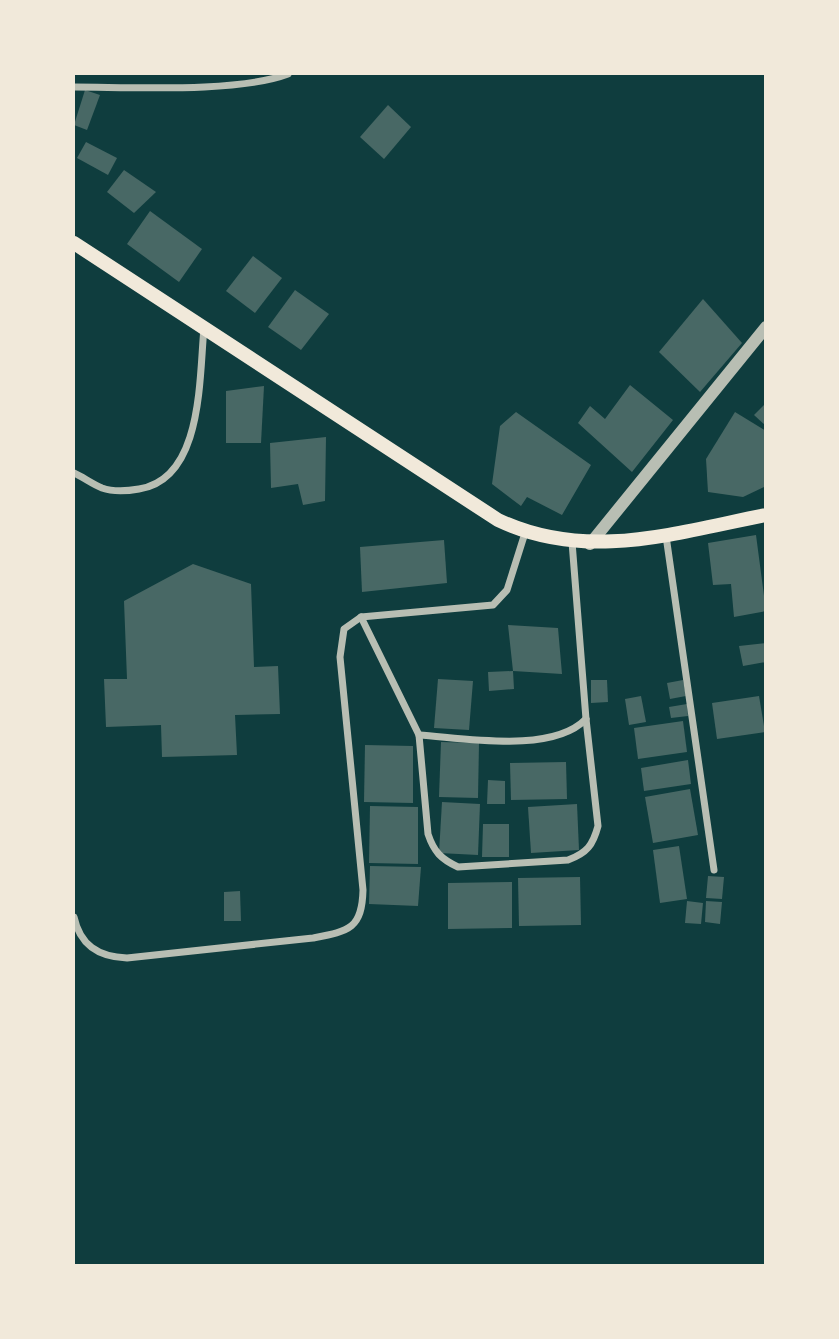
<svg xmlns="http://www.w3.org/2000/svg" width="839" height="1339" font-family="'Nunito Sans',sans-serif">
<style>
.building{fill:#486865}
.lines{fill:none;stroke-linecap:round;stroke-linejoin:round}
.minor{stroke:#b8beb3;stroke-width:7}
.tertiary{stroke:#b8beb3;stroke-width:12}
.secondary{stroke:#f1e9da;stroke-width:14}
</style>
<rect width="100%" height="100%" fill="#0f3d3e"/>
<!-- building -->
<g class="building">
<path d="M85,90l15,5 -13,35 -13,-5z"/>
<path d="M388,105l23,22 -27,32 -24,-22z"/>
<path d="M86,142l31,16 -9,17 -31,-17z"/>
<path d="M124,170l32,22 -22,21 -27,-21z"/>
<path d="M150,211l52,38 -23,33 -52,-38z"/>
<path d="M253,256l29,22 -27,35 -29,-22z"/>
<path d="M295,290l34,24 -28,36 -33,-23z"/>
<path d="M703,299l39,44 -42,49 -41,-40z"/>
<path d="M630,385l43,35 -41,52 -54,-49 12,-17 15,13z"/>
<path d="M264,386l-3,57h-35v-52z"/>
<path d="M766,403v23l-12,-11z"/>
<path d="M516,412l75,53 -29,50 -35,-18 -6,9 -29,-22 8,-58z"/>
<path d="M735,412l31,19v55l-23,11 -35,-5 -2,-33z"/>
<path d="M326,437l-1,64 -22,4 -5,-21 -27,4 -1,-45z"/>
<path d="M756,535l10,76 -32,6 -3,-33 -18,1 -5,-42z"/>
<path d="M444,540l3,43 -85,9 -2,-45z"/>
<path d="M193,564l58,20 3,83 24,-1 2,48 -45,1 2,40 -75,2 -1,-32 -55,2 -2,-48h23l-3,-78z"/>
<path d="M508,625l50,3 4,46 -49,-3 1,18 -25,2 -1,-19 25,-1z"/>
<path d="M766,643v19l-23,4 -4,-20z"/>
<path d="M438,679l35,2 -4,49 -35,-2z"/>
<path d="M591,680h16l1,22 -17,1z"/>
<path d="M683,680l3,16 -16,3 -3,-16z"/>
<path d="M641,696l5,26 -17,3 -4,-26z"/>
<path d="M759,696l6,36 -48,7 -5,-36z"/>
<path d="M687,704l1,12 -17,2 -2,-11z"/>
<path d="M683,721l4,31 -49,7 -4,-31z"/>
<path d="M441,742l38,1 -1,55 -39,-1z"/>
<path d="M365,745l48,1v57l-49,-1z"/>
<path d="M688,760l3,24 -47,7 -3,-23z"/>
<path d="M566,762l1,37 -56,1 -1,-37z"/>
<path d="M488,780l17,1v23h-18z"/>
<path d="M690,789l8,46 -45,8 -8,-46z"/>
<path d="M442,802l38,2 -2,51 -39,-2z"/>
<path d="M577,804l2,46 -48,3 -3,-46z"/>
<path d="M370,806l48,1v57l-49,-1z"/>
<path d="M483,824h26v33h-27z"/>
<path d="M679,846l8,53 -27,4 -7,-53z"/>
<path d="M370,866l51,1 -3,39 -49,-2z"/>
<path d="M708,876l16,1 -2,22 -16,-1z"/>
<path d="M580,877l1,48 -62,1 -1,-48z"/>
<path d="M512,882v46l-64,1v-46z"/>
<path d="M240,891l1,30h-17v-29z"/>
<path d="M687,901l16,2 -2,21 -16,-1z"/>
<path d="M706,901l16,1 -2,22 -15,-2z"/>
</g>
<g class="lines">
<!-- minor -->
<g class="minor">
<path d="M74,87c56,0 164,6 214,-13"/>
<path d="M74,473c9,4 18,11 28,15 11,4 26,3 37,1 64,-10 60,-110 65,-161"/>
<path d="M666,536l48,334"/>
<path d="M361,617l58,118 9,99c6,18 13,25 30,33l110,-7c19,-7 25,-15 30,-34l-12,-107 -14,-177"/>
<path d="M419,735c46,3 133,19 167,-16"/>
<path d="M74,917c6,28 24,40 53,41l186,-20c36,-7 49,-9 50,-48l-23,-233 4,-28 17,-12 132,-12 14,-15 18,-57"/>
</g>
<!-- tertiary -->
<path class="tertiary" d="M590,544l176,-217"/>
<!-- secondary -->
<path class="secondary" d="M74,243l424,277c89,42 176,13 268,-5"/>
</g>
<!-- border -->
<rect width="839" height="1339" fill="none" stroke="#f1e9da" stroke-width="150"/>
</svg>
